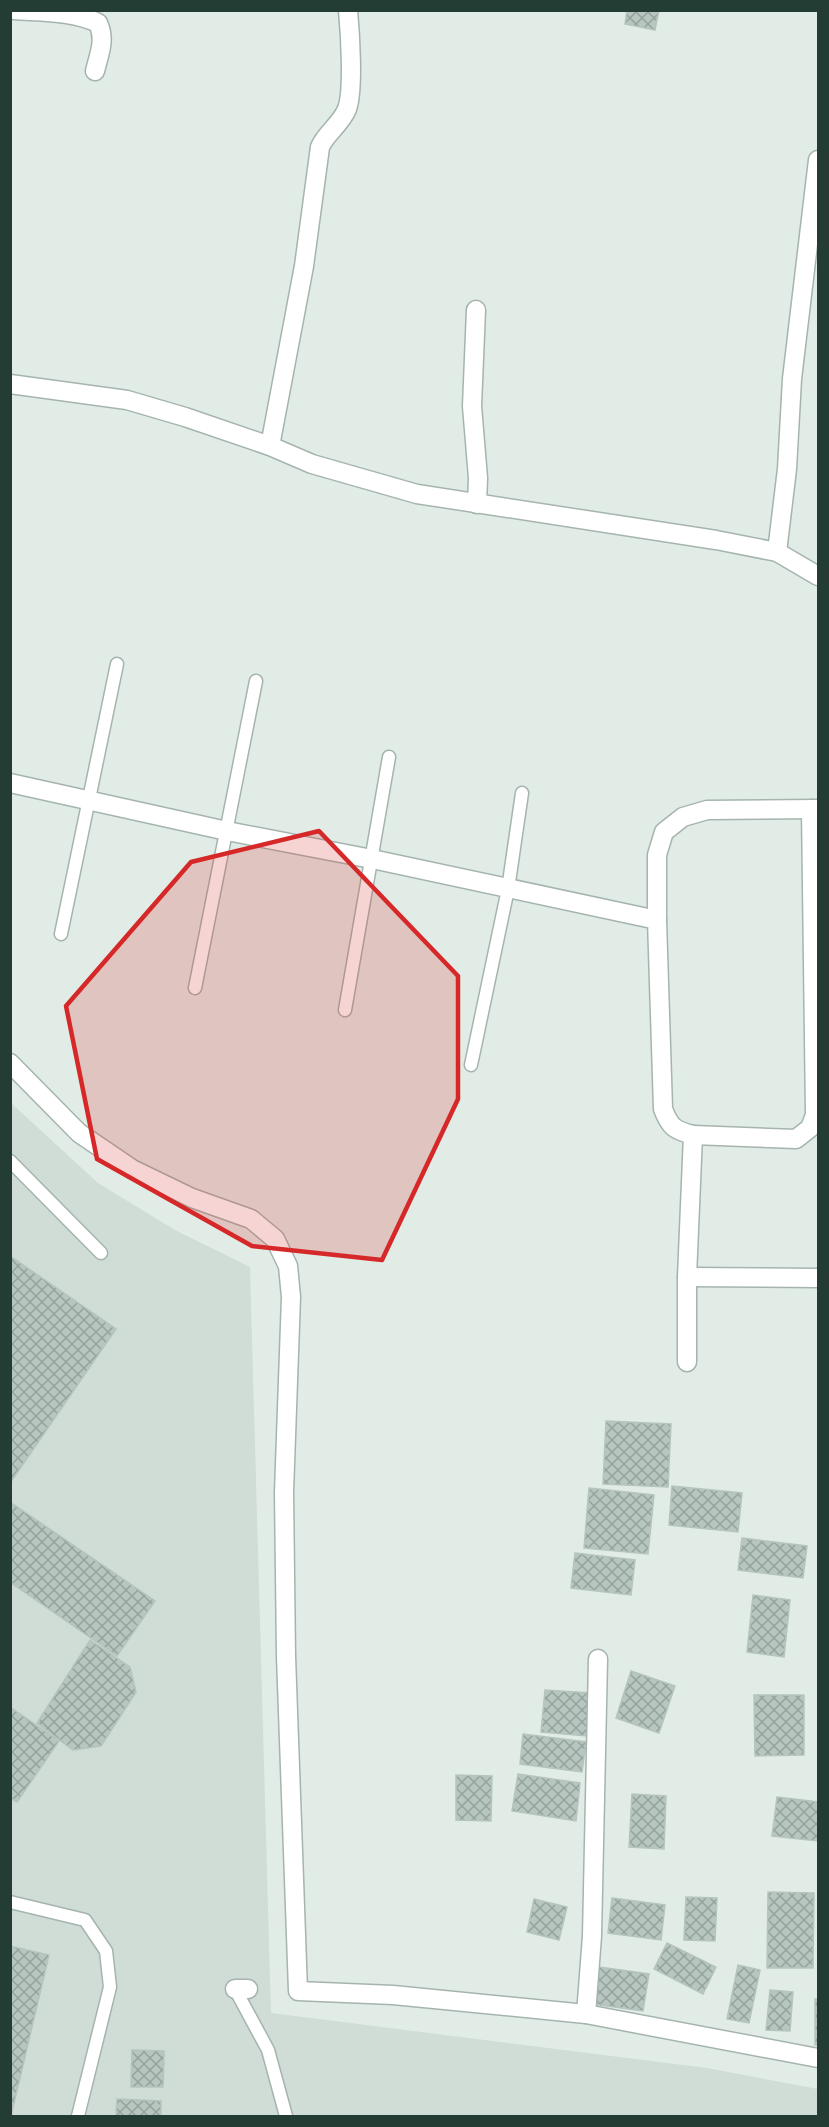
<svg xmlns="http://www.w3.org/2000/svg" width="829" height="2127" font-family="Jost,sans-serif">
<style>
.built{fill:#d0dcd6}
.building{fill:url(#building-cross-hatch);stroke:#b5c5bd;stroke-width:1.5}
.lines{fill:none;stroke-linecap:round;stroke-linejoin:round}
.lane-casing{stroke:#a5b4ae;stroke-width:15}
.street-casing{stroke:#a5b4ae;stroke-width:21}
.lane{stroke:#fff;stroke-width:12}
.street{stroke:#fff;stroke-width:18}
.marked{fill:#d62828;fill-opacity:0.2;stroke:#d62828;stroke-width:4.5;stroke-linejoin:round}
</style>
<defs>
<pattern id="building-cross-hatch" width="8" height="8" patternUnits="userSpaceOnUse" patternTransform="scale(1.5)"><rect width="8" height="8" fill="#b7c7c0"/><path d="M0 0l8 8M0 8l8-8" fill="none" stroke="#94a39d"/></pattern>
</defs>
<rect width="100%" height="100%" fill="#e2ece7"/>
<!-- built -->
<path class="built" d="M10,1102l88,81 77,47 75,37 21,746 436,55 111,21v27h-807z"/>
<!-- building -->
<g class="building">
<path d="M627,10h32l-4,20 -30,-6z"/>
<path d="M10,1256l106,73 -106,154z"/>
<path d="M606,1421l65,3 -3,63 -65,-3z"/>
<path d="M672,1486l70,7 -4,39 -69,-7z"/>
<path d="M589,1488l65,7 -6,59 -64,-6z"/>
<path d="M10,1502l145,99 -38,55 -107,-74z"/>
<path d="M742,1538l65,8 -4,32 -65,-8z"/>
<path d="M575,1553l60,7 -4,35 -60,-7z"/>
<path d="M753,1595l37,5 -6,57 -37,-5z"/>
<path d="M90,1640l40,27 6,25 -35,54 -28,4 -36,-27z"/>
<path d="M631,1671l44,15 -16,47 -43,-15z"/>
<path d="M545,1690l46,3 -4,43 -46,-4z"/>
<path d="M754,1695h50v60l-49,1z"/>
<path d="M10,1707l49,34 -42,61 -7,-4z"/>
<path d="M523,1734l63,8 -4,30 -62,-8z"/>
<path d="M518,1774l62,9 -4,38 -64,-10z"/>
<path d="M456,1775l36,1 -1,45 -35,-1z"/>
<path d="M632,1794l34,2 -2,53 -35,-2z"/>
<path d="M777,1797l41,5v39l-46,-5z"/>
<path d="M768,1892l46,1 -1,75h-46z"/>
<path d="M686,1897l31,1 -2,43 -31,-1z"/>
<path d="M612,1898l53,7 -4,35 -53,-7z"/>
<path d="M534,1899l33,8 -8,33 -32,-8z"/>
<path d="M667,1943l49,24 -13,27 -49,-25z"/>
<path d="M10,1946l39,9 -38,161h-1z"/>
<path d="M738,1965l22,5 -11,53 -22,-4z"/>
<path d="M599,1967l50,7 -6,37 -50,-7z"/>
<path d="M770,1990l23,2 -3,39 -24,-1z"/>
<rect x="815" y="1999" width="3" height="46"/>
<path d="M132,2050l32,1 -1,36h-32z"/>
<path d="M117,2099l44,2v15h-45z"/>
</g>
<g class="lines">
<defs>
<g id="lane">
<path d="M61,934l56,-270"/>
<path d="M195,988l61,-307"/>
<path d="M345,1010l44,-253"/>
<path d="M471,1065l37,-176 14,-96"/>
<path d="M10,1161l91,92"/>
<path d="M10,1902l75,18 21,31 4,36 -32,129"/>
<path d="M235,1989l33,61 18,66"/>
</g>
<g id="street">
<path d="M14,10c28,2 59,1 84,13 8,17 1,31 -3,48"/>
<path d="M476,310l-4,96 6,72 -1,26"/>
<path d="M10,384l117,16 58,17 85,29 42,18 105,30 299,46 61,12 41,24"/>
<path d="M270,446l34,-180 16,-119c6,-14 21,-23 27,-38 7,-19 3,-77 1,-99"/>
<path d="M777,552l10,-83 5,-90 26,-219"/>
<path d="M10,783l217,48 145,28 285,61 6,189c7,18 11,21 30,26l-6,142v85"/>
<path d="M657,920v-65l7,-23 19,-15 24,-7 111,-1"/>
<path d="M10,1063l69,70 53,36 60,29 59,21 24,20 13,27 3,31 -7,195 2,164 12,335 95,4 193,19 232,44"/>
<path d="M693,1135l103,4 14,-11 5,-13 -4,-306"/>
<path d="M687,1277l131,1"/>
<path d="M235,1989h13"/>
<path d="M586,2014l6,-78 6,-277"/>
</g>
</defs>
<!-- lane casing -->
<use href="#lane" class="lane-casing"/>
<!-- street casing -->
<use href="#street" class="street-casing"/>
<!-- lane -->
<use href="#lane" class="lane"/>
<!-- street -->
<use href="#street" class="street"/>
</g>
<!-- marked area -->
<path class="marked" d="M319,831l139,145v123l-76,161 -130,-14 -155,-87 -31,-153 125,-144z"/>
<!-- border -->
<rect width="829" height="2127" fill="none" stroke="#233c34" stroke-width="24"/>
</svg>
